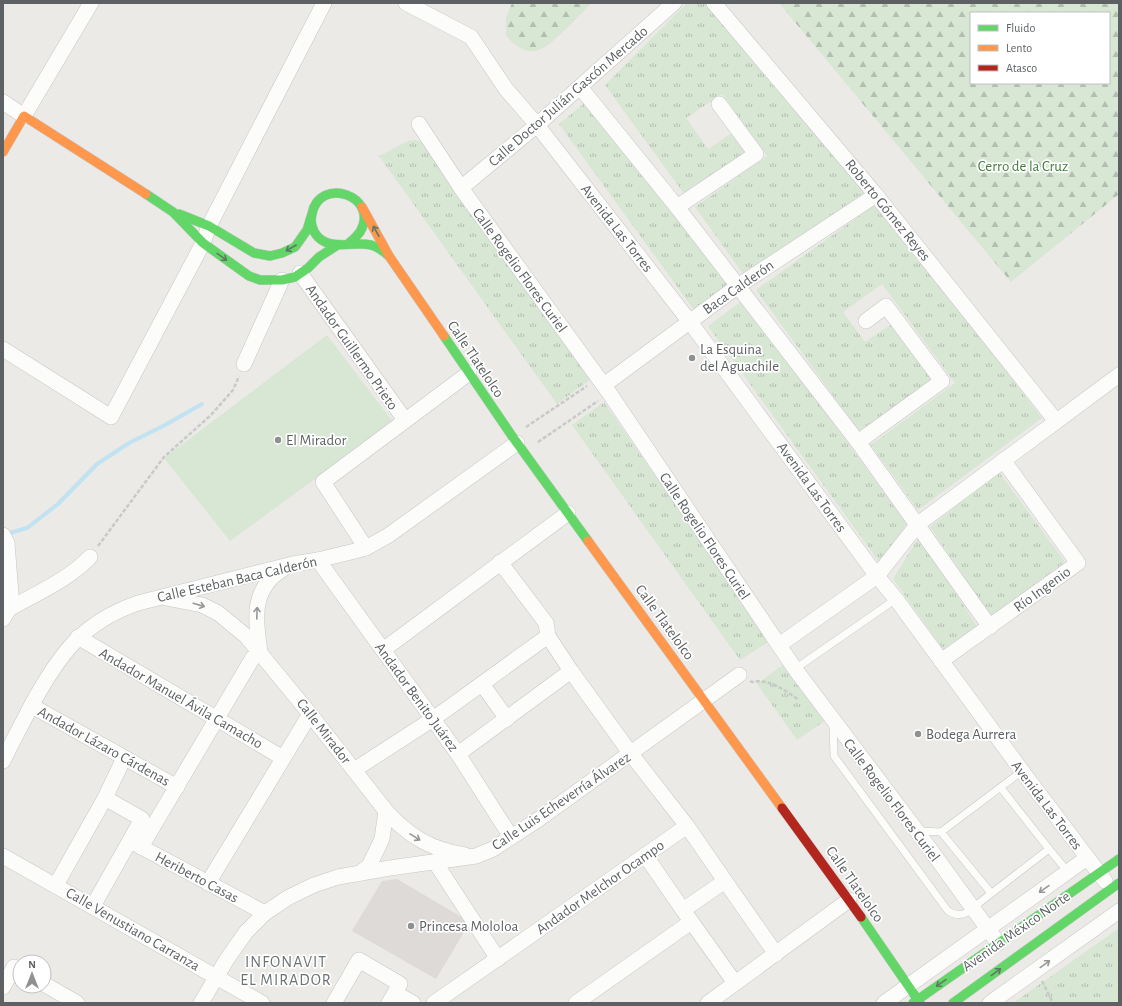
<svg xmlns="http://www.w3.org/2000/svg" width="1122" height="1006" font-family="'Alegreya Sans',sans-serif">
<style>
.education{fill:#dddad7}
.grass{fill:url(#grass-tufts)}
.forest{fill:url(#forest-firs);fill-rule:evenodd}
.pitch{fill:#d8e6d4}
.lines{fill:none;stroke-linecap:round;stroke-linejoin:round}
.stream{stroke:#c1e2f0;stroke-width:4}
.lane-casing{stroke:#c6c7c6;stroke-width:8}
.street-casing{stroke:#c6c7c6;stroke-width:16}
.fast-casing{stroke:#c5c7c6;stroke-width:10}
.slow-casing{stroke:#c5c7c6;stroke-width:10}
.jam-casing{stroke:#c5c7c6;stroke-width:10}
.path{stroke:#c7cac8;stroke-width:2.5;stroke-dasharray:4 2;stroke-linecap:butt}
.lane{stroke:#fcfcfb;stroke-width:7}
.street{stroke:#fcfcfb;stroke-width:15}
.fast{stroke:#63d668;stroke-width:9}
.slow{stroke:#ff974d;stroke-width:9}
.jam{stroke:#b3261e;stroke-width:9}
.oneway{stroke:#5e7864}
.oneway2{stroke:#959798}
.poi-dot{fill:#8f9191;stroke:#fff;stroke-width:1.5}
.labels{text-anchor:middle;stroke-width:3.5;stroke-linejoin:round;paint-order:stroke}
.street-label{font-size:15px;fill:#5d6163;stroke:#fff}
.park-label{font-size:15px;fill:#457f40;stroke:#fff}
.poi-label{font-size:15px;fill:#5d6163;stroke:#fff;text-anchor:start}
.neighbourhood-label{font-size:16px;letter-spacing:1px;fill:#6e7375;stroke:#fff}
</style>
<defs>
<pattern id="grass-tufts" width="24" height="20" patternUnits="userSpaceOnUse"><rect width="24" height="20" fill="#d8e6d4"/><path d="M3 7l-1-3M5 7V3M7 7l1-3M15 17l-1-3M17 17v-4M19 17l1-3" fill="none" stroke="#b2beb0"/></pattern>
<pattern id="forest-firs" width="22" height="20" patternUnits="userSpaceOnUse"><rect width="22" height="20" fill="#d8e6d4"/><path d="M5 1l3.5 6h-7zM16 11l3.5 6h-7z" fill="#b2beb0"/></pattern>
</defs>
<rect width="100%" height="100%" fill="#ebeae7"/>
<!-- education -->
<path class="education" d="M397,879l73,43 -34,57 -84,-48 30,-50z"/>
<!-- grass -->
<g class="grass">
<path d="M687,3h20l158,189 -121,83 -49,-68 72,-51 -45,-62 -36,24 22,31 24,-16 15,19 -62,43 -80,-110z"/>
<path d="M593,96l138,189 -37,25 -135,-186z"/>
<path d="M415,140l4,1 6,4 166,234 -34,25 -178,-248 29,-15z"/>
<path d="M876,204l166,214 -124,92 -47,-65 84,-62 -73,-99 -39,28 22,30 28,-19 40,57 -74,51 -103,-141z"/>
<path d="M743,300l164,224 -27,39 -172,-237z"/>
<path d="M604,402l166,239 -30,19 -168,-235z"/>
<path d="M999,472l66,90 -74,54 -61,-89z"/>
<path d="M919,537l58,89 -34,23 -50,-70z"/>
<path d="M785,663l41,57 -29,20 -40,-56z"/>
<path d="M1119,928v75h-106z"/>
</g>
<!-- forest -->
<g class="forest">
<path d="M512,3h80c-12,11 -43,47 -57,48 -13,1 -22,-7 -29,-16v-17z"/>
<path d="M779,3h340v193l-1,-1 -107,87zM971,13h138v70h-138z"/>
</g>
<!-- pitch -->
<path class="pitch" d="M327,335l66,87 -163,119 -66,-83z"/>
<g class="lines">
<!-- stream -->
<path class="stream" d="M6,534l21,-6 31,-24 39,-40 32,-21 36,-18 37,-21"/>
<defs>
<g id="lane">
<path d="M795,669l101,-70"/>
<path d="M833,724l1,32 114,155c6,4 11,5 18,2l83,-64 -48,-61"/>
<path d="M918,831l23,1"/>
<path d="M1049,849l19,23"/>
<path d="M991,893l-50,-61 81,-61"/>
</g>
<g id="street">
<path d="M406,3l65,34 35,52 31,36 153,197 187,254 19,23 126,172 83,110"/>
<path d="M714,3l162,192 180,226"/>
<path d="M580,87l97,120 181,235 132,185"/>
<path d="M3,102l21,14 67,-113"/>
<path d="M419,124l42,64 149,206 185,275 122,162 81,112"/>
<path d="M461,188l76,-63 137,-122"/>
<path d="M677,207l79,-53 -37,-50"/>
<path d="M300,273l105,147"/>
<path d="M3,349l108,68 92,-174 6,-17 115,-223"/>
<path d="M244,364l38,-84"/>
<path d="M604,385l134,-99 138,-91"/>
<path d="M858,442l84,-61 -56,-75 -20,15"/>
<path d="M3,535l4,8 4,51 -2,15"/>
<path d="M366,548l-43,-66 146,-109"/>
<path d="M318,560l140,194 53,83"/>
<path d="M500,562l46,61 2,13 23,35 60,83 56,72 38,55"/>
<path d="M166,598l36,7 16,8 28,23 64,78 76,97c22,25 46,39 79,44"/>
<path d="M3,619l6,-10c28,-16 59,-29 81,-52"/>
<path d="M78,637l205,121"/>
<path d="M779,645l98,-69 41,-52 201,-149"/>
<path d="M383,650l185,-137"/>
<path d="M260,652c-5,-32 -9,-64 23,-83"/>
<path d="M941,661l137,-98 -75,-103"/>
<path d="M482,684l25,35"/>
<path d="M32,706l145,81"/>
<path d="M458,754l113,-83"/>
<path d="M3,761c9,-19 19,-37 28,-55 28,-51 50,-83 107,-103l155,-39 25,-4 37,-9 11,-3 23,-13 128,-92"/>
<path d="M354,770l79,-51 115,-83"/>
<path d="M130,841l135,72"/>
<path d="M141,847l111,-188 8,-7"/>
<path d="M645,855l38,55"/>
<path d="M3,856l259,147"/>
<path d="M435,862l63,97"/>
<path d="M360,873l9,-7 13,-27 4,-28"/>
<path d="M208,883l102,-169"/>
<path d="M56,885l49,-87 19,-40"/>
<path d="M93,906l49,-87 -37,-21"/>
<path d="M735,983l-52,-73 42,-29 51,73"/>
<path d="M44,984l33,19"/>
<path d="M3,987l11,-20"/>
<path d="M395,993l18,10"/>
<path d="M201,1003l26,-44 19,-27 19,-19 24,-16 25,-12 24,-8 52,-9 86,-12 17,-7 46,-30 200,-144"/>
<path d="M334,1003l25,-43 41,24 -11,19"/>
<path d="M434,1003l253,-177"/>
<path d="M576,1003l115,-81"/>
<path d="M708,1003l141,-103"/>
<path d="M884,1003l203,-145"/>
<path d="M990,1003l129,-92"/>
</g>
<g id="fast">
<path d="M146,194l27,18 30,31 46,33 11,4h22l13,-3 13,-9 11,-11 17,-11"/>
<path d="M179,214l30,12 45,27 16,3 12,-3 13,-6 12,-17 4,-13"/>
<path d="M349,243c4,-3 8,-7 11,-11 21,-36 -41,-57 -48,-18 -2,7 0,17 6,23 14,14 36,4 53,8 8,2 12,6 18,11"/>
<path d="M444,336l68,100 76,105"/>
<path d="M861,917l59,86"/>
<path d="M913,1003l206,-144"/>
<path d="M953,1003l166,-120"/>
</g>
<g id="slow">
<path d="M3,152l21,-36 122,78"/>
<path d="M362,207l27,49 55,80"/>
<path d="M588,541l194,267"/>
</g>
<path id="jam" d="M782,808l79,109"/>
</defs>
<!-- lane casing -->
<use href="#lane" class="lane-casing"/>
<!-- street casing -->
<use href="#street" class="street-casing"/>
<!-- fast casing -->
<use href="#fast" class="fast-casing"/>
<!-- slow casing -->
<use href="#slow" class="slow-casing"/>
<!-- jam casing -->
<use href="#jam" class="jam-casing"/>
<!-- path -->
<g class="path">
<path d="M526,427l61,-41"/>
<path d="M538,442l60,-41"/>
<path d="M98,546l66,-89 47,-42 22,-25 6,-14"/>
<path d="M750,681l2,1c18,-4 33,9 47,18"/>
<path d="M1042,981l11,22"/>
</g>
<!-- lane -->
<use href="#lane" class="lane"/>
<!-- street -->
<use href="#street" class="street"/>
<!-- fast -->
<use href="#fast" class="fast"/>
<!-- slow -->
<use href="#slow" class="slow"/>
<!-- jam -->
<use href="#jam" class="jam"/>
</g>
<!-- one-way arrows -->
<defs><path id="oneway-shaft" d="M-6 0H5M1.5-3L5.5 0L1.5 3" fill="none" stroke-width="1.6" stroke-linecap="round" stroke-linejoin="round"/></defs>
<g class="oneway">
<use href="#oneway-shaft" transform="translate(376 231) rotate(-119)"/>
<use href="#oneway-shaft" transform="translate(291 248) rotate(150)"/>
<use href="#oneway-shaft" transform="translate(222 257) rotate(36)"/>
<use href="#oneway-shaft" transform="translate(996 972) rotate(-36)"/>
<use href="#oneway-shaft" transform="translate(941 983) rotate(145)"/>
</g>
<g class="oneway2">
<use href="#oneway-shaft" transform="translate(199 605) rotate(16)"/>
<use href="#oneway-shaft" transform="translate(257 613) rotate(-88)"/>
<use href="#oneway-shaft" transform="translate(415 837) rotate(32)"/>
<use href="#oneway-shaft" transform="translate(1044 889) rotate(145)"/>
<use href="#oneway-shaft" transform="translate(1045 964) rotate(-36)"/>
</g>
<!-- markers -->
<g class="poi-dot">
<circle cx="692" cy="358" r="4"/>
<circle cx="278" cy="440" r="4"/>
<circle cx="918" cy="734" r="4"/>
<circle cx="411" cy="926" r="4"/>
</g>
<g class="labels">
<!-- street labels -->
<g class="street-label">
<text transform="translate(568 96) rotate(-41)" y="5">Calle Doctor Julián Gascón Mercado</text>
<text transform="translate(888 210) rotate(51)" y="5">Roberto Gómez Reyes</text>
<text transform="translate(617 228) rotate(52)" y="5">Avenida Las Torres</text>
<text transform="translate(520 270) rotate(54)" y="5">Calle Rogelio Flores Curiel</text>
<text transform="translate(738 287) rotate(-35)" y="5">Baca Calderón</text>
<text transform="translate(352 347) rotate(55)" y="5">Andador Guillermo Prieto</text>
<text transform="translate(476 359) rotate(56)" y="5">Calle Tlatelolco</text>
<text transform="translate(812 487) rotate(54)" y="5">Avenida Las Torres</text>
<text transform="translate(705 536) rotate(56)" y="5">Calle Rogelio Flores Curiel</text>
<text transform="translate(237 579) rotate(-13)" y="5">Calle Esteban Baca Calderón</text>
<text transform="translate(1042 589) rotate(-36)" y="5">Río Ingenio</text>
<text transform="translate(665 622) rotate(54)" y="5">Calle Tlatelolco</text>
<text transform="translate(417 697) rotate(54)" y="5">Andador Benito Juárez</text>
<text transform="translate(181 698) rotate(30)" y="5">Andador Manuel Ávila Camacho</text>
<text transform="translate(324 731) rotate(52)" y="5">Calle Mirador</text>
<text transform="translate(104 746) rotate(29)" y="5">Andador Lázaro Cárdenas</text>
<text transform="translate(892 800) rotate(53)" y="5">Calle Rogelio Flores Curiel</text>
<text transform="translate(561 801) rotate(-34)" y="5">Calle Luis Echeverría Álvarez</text>
<text transform="translate(1047 805) rotate(53)" y="5">Avenida Las Torres</text>
<text transform="translate(197 877) rotate(28)" y="5">Heriberto Casas</text>
<text transform="translate(855 884) rotate(55)" y="5">Calle Tlatelolco</text>
<text transform="translate(600 887) rotate(-35)" y="5">Andador Melchor Ocampo</text>
<text transform="translate(133 929) rotate(30)" y="5">Calle Venustiano Carranza</text>
<text transform="translate(1016 931) rotate(-35)" y="5">Avenida México Norte</text>
</g>
<!-- park labels -->
<g class="park-label">
<text x="1023" y="171">Cerro de la Cruz</text>
</g>
<!-- poi labels -->
<g class="poi-label">
<text x="700" y="354">La Esquina<tspan x="700" dy="17">del Aguachile</tspan></text>
<text x="286" y="445">El Mirador</text>
<text x="926" y="739">Bodega Aurrera</text>
<text x="419" y="931">Princesa Mololoa</text>
</g>
<!-- neighbourhood labels -->
<g class="neighbourhood-label">
<text x="286" y="967">INFONAVIT<tspan x="286" dy="18">EL MIRADOR</tspan></text>
</g>
</g>
<!-- border -->
<rect width="1122" height="1006" fill="none" stroke="#5d6163" stroke-width="8"/>
<!-- legend -->
<rect x="970" y="12" width="140" height="72" fill="#ffffff" stroke="#bec0c1"/>
<rect x="978" y="25" width="20" height="6" fill="#63d668" stroke="#bec0c1"/>
<text x="1006" y="32" font-size="12" fill="#5d6163">Fluido</text>
<rect x="978" y="45" width="20" height="6" fill="#ff974d" stroke="#bec0c1"/>
<text x="1006" y="52" font-size="12" fill="#5d6163">Lento</text>
<rect x="978" y="65" width="20" height="6" fill="#b3261e" stroke="#bec0c1"/>
<text x="1006" y="72" font-size="12" fill="#5d6163">Atasco</text>
<!-- north arrow -->
<g transform="translate(32 974)"><circle r="19" fill="#ffffff" stroke="#bec0c1"/>
<path d="M0-3L7 15L0 10L-7 15Z" fill="#8f9191"/>
<text y="-6" font-size="11" font-weight="bold" text-anchor="middle" fill="#5d6163">N</text>
</g>
</svg>
